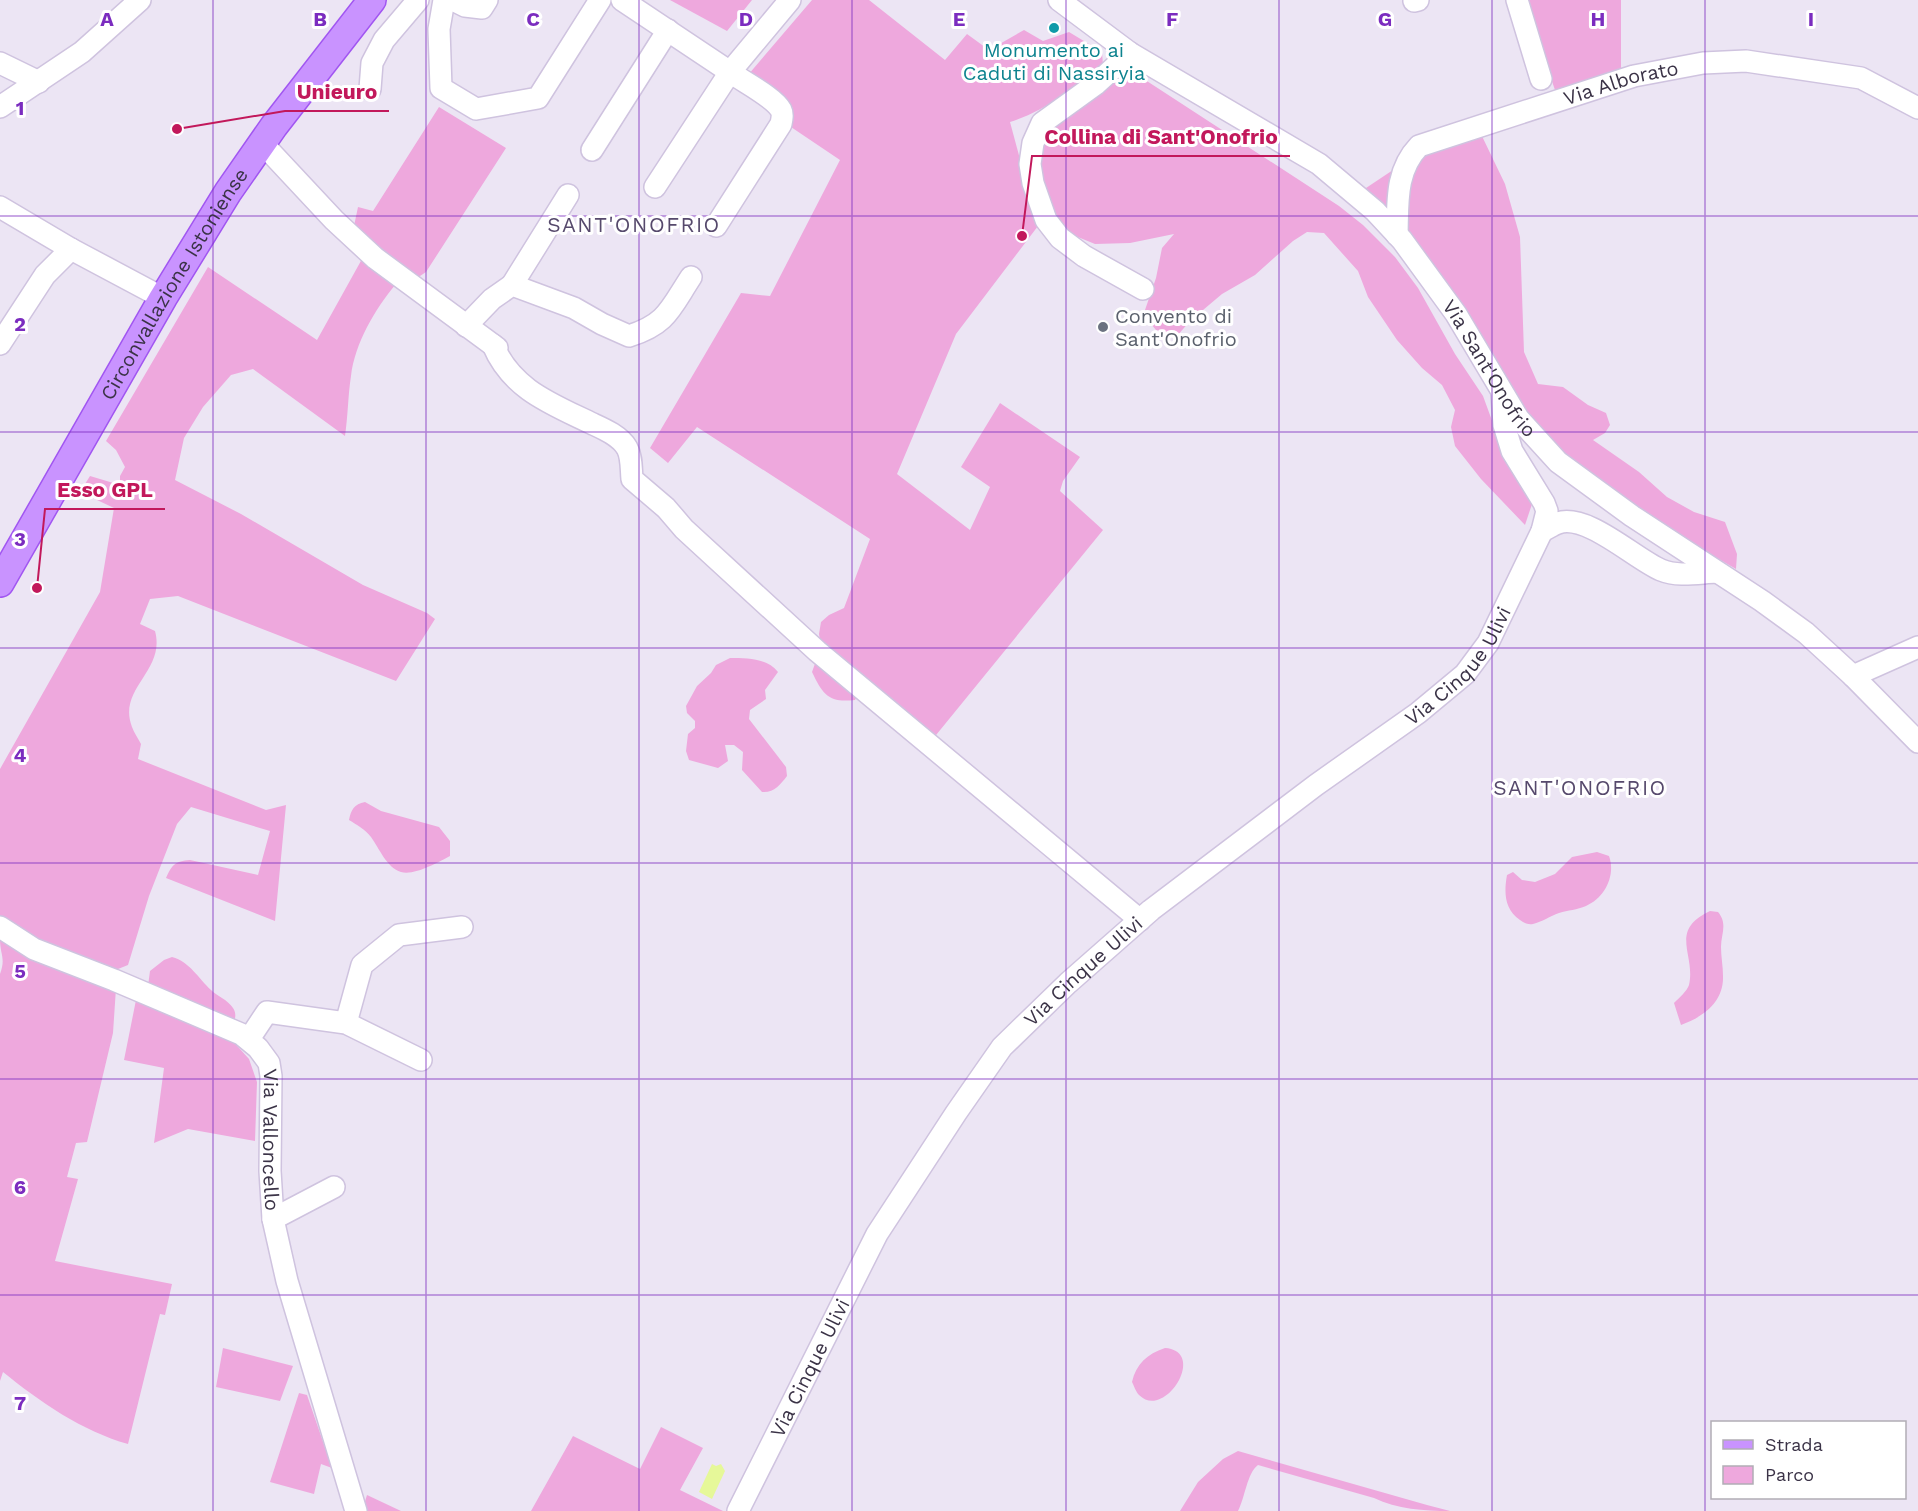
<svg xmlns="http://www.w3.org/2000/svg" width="1918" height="1511" font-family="'Work Sans',sans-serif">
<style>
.green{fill:#eea8dd}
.water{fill:#e6f899}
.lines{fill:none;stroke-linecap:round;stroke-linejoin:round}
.minor-casing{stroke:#cfc3df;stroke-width:24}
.major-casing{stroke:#a156f1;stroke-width:30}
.minor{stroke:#fff;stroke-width:21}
.major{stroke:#c993ff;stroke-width:27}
.grid{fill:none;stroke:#7b2cbf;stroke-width:1.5;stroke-opacity:0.55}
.culture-dot{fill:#0f9aa8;stroke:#fff;stroke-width:2}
.worship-dot{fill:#6b7280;stroke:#fff;stroke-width:2}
.labels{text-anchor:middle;stroke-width:6;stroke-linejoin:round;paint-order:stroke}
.culture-label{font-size:20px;fill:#0d838f;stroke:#fff}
.street-label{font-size:20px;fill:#3b3347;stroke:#fff}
.worship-label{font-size:20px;fill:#5b616d;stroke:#fff;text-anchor:start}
.neighbourhood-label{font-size:21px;letter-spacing:1.5px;fill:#56496c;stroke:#fff}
.grid-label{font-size:20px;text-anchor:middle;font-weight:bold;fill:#7b2cbf;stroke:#fff;stroke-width:6;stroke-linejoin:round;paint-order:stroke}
.leader{fill:none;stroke:#c2185b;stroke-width:2}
.callout-dot{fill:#c2185b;stroke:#fff;stroke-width:2}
.callout-label{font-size:21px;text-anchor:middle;font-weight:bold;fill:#c2185b;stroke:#fff;stroke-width:6;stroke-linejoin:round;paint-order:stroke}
</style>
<rect width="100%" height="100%" fill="#ece5f4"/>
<!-- green -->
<g class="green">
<path d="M670,0h82l-25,31z"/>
<path d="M812,0h57l76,60 22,-26 22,16 35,-20 19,11 26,-9 33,20 1,13c-28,23 -58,46 -93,57l28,104 -82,108 -59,140 73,56 20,-43 -29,-20 39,-64 80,54 -17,24 -3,10 43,39 -171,210 -68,-56 -9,16c-26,3 -32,-5 -43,-28l9,-25 -2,-13 2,-12 8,-7 15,-7 26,-69 -173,-112 -29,36 -18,-15 91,-155 29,3 70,-136 -52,-35 5,-17 -45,-33z"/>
<path d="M1524,0h97v70l-66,20z"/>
<path d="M1133,72l206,134 24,19 32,32 23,31 37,66 28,42 11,30 38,78 -7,21 -44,-46 -26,-33 -4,-19 4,-17 -13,-25 -20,-17 -25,-28 -29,-43 -10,-26 -34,-38 -17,-1 -14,9 -38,34 -33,19 -32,27 -13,15 -21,-6 -5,-6 -6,-14 11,-32 6,-30 12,-14 -44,9 -35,1 -32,-13 -26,-34 -6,-43 30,-39 58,-40z"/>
<path d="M439,107l67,41 -80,124 -12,8 -60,-54 4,-19 15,4z"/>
<path d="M1480,132l25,52 15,53 4,115 14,32 25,3 25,18 18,8 4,12 -5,8 -12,7 46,32 28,25 27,15 31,10 12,32 -1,15 -95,-55 -86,-62 -192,-262 60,-40z"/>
<path d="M362,259l34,25c-21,25 -41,59 -45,92 -3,19 -3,40 -6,60l-92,-67 -22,6 -28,32 -19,31 -9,42 66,34 122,71 64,28 8,6 -39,62 -218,-85 -28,3 -10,25 15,7c11,40 -38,57 -23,96 2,6 6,11 9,17l-3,15 128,51 20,-5 -11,116 -109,-43c6,-13 9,-17 24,-18l68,15 12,-44 -79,-24 -14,17 -28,72 -21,69 -15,6 -80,-33 -33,-21v-148l100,-177 14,-84 -34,-16 10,-16 30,9v-9l5,-9 -9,-17 -10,-9 102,-174 109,73z"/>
<path d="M730,658c17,0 37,0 48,14l-13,18 1,9 -16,11 -1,9 37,48 1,9c-7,9 -13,17 -25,16l-20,-22 1,-18 -9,-7h-9l3,16 -10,7 -29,-8 -3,-9 2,-17 7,-6v-7l-8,-8 -1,-7 11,-20 14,-13 5,-8z"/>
<path d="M365,802l16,9 58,16 11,14v15c-11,6 -36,20 -49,16 -14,-4 -22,-24 -30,-35 -6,-8 -14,-12 -22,-17 2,-10 5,-16 16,-18z"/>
<path d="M1597,852l12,4c7,19 -4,42 -23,50 -9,4 -18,4 -27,7 -9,3 -17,9 -26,11 -5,1 -9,-1 -13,-4 -16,-11 -16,-28 -13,-45l6,-3 9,8 13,2 20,-8 17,-17z"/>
<path d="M1710,911l8,1c10,12 3,22 3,35 0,10 2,19 2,29 1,26 -20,41 -42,49l-7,-22c5,-5 13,-12 15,-18 7,-31 -21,-54 21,-74z"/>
<path d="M0,939l116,49 -3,45 -26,109 -11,1 -9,34 11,2 -23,82 117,23 -7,31 -5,-1 -32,130c-46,-13 -88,-42 -125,-72l-3,9v-407c6,-16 0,-19 0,-35z"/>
<path d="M172,957c18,5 26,21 39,33 6,6 17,10 22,18 4,6 2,11 0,18l-85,-40 2,-15 14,-11z"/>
<path d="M137,995l94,44 18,20 8,23 -2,59 -67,-12 -34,14 10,-75 -40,-8z"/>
<path d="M223,1348l70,18 -13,35 -64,-14z"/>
<path d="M1165,1348c43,3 0,73 -26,47 -3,-3 -5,-9 -7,-13 4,-18 15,-28 33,-34z"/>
<path d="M299,1393l8,2 25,73 -11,-4 -7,30 -44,-12z"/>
<path d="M661,1427l42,21 -23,42 43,21h-192l42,-75 67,33z"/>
<path d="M1238,1451l189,54 23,6c-26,0 -53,-2 -76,-13l-116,-33c-11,8 -13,33 -20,46h-58l18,-29 25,-23z"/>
<path d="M367,1495l34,16h-39z"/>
</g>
<!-- water -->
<path class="water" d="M712,1464l4,2 5,-2 4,7 -13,28 -13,-7z"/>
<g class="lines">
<defs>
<g id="minor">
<path d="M444,0l-5,29 2,59 35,21 62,-11 62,-98"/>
<path d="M453,0l12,6 17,2 5,-8"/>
<path d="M622,0l108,72 60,-72"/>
<path id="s1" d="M1059,0l71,53 189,111 56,47 27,29 54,74 62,104 40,44 74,54 130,85 44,32 47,43 65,66"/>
<path d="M1517,0l24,79"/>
<path d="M1414,1l4,-1"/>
<path d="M1130,53l-34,31 -54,39 -9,20 -3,21 3,19 13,37 14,18 24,18 59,33"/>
<path d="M0,63l39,19"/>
<path d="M370,89l2,-26 12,-23 34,-40"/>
<path d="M0,107l82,-55 58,-52"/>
<path d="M262,143l72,77 41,38 122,90"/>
<path d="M592,150l76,-120"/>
<path d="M655,187l75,-115c12,9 44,25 51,38 2,4 1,9 0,14l-65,102"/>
<path d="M0,207l71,42 92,49"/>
<path id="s2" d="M1397,235c1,-32 -2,-64 22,-89l215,-70 69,-13 43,-2 115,17 57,30"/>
<path d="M512,285l56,-90"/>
<path d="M466,326l26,-27 20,-14 62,23 28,16 27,12c38,-12 41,-27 62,-59"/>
<path d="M0,344l45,-69 26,-26"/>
<path d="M493,345c19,45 59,59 100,79 11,5 27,12 34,24 5,9 4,21 5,31l34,29 18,21 133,122 323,269"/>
<path d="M1502,394l2,31 8,26 32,52 3,8 -5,20c5,-2 10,-6 16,-8 29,-10 77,36 103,47 17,7 36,3 55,2"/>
<path d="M1853,676l65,-29"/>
<path id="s3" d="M0,927l34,22 80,31 127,54 17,14 11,15 2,13 -1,95 3,48 14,62 69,230"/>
<path d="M346,1023l16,-58 37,-30 63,-8"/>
<path d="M249,1039l18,-27 79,11 75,37"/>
<path d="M273,1219l61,-32"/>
<path id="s4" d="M738,1511l139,-277 79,-121 46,-66 66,-64 83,-73 165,-125 102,-72 47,-39 23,-31 54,-112"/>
</g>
<g id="major">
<path id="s5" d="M0,583l163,-285 65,-106 46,-66 98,-126"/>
</g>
</defs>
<!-- minor casing -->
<use href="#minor" class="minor-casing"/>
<!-- major casing -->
<use href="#major" class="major-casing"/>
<!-- minor -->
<use href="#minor" class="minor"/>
<!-- major -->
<use href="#major" class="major"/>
</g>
<!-- grid -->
<path class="grid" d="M213,0v1511M426,0v1511M639,0v1511M852,0v1511M1066,0v1511M1279,0v1511M1492,0v1511M1705,0v1511M0,216h1918M0,432h1918M0,648h1918M0,863h1918M0,1079h1918M0,1295h1918"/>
<!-- markers -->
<circle class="culture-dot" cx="1054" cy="28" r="6"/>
<circle class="worship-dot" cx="1103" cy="327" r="6"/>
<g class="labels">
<!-- culture labels -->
<g class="culture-label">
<text x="1054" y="57">Monumento ai<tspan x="1054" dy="23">Caduti di Nassiryia</tspan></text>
</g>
<!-- street labels -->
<g class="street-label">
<text dy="7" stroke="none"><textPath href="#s2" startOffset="306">Via Alborato</textPath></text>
<text dy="7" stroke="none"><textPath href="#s5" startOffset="346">Circonvallazione Istoniense</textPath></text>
<text dy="7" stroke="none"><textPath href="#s1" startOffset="576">Via Sant'Onofrio</textPath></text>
<text dy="7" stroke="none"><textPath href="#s4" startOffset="1132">Via Cinque Ulivi</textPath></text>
<text dy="7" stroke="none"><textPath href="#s4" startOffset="646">Via Cinque Ulivi</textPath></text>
<text dy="7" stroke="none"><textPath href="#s3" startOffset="382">Via Valloncello</textPath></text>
<text dy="7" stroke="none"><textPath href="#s4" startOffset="160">Via Cinque Ulivi</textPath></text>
</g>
<!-- worship labels -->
<g class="worship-label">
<text x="1115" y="323">Convento di<tspan x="1115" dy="23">Sant'Onofrio</tspan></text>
</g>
<!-- neighbourhood labels -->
<g class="neighbourhood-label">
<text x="634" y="232">SANT'ONOFRIO</text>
<text x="1580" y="795">SANT'ONOFRIO</text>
</g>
</g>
<g class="grid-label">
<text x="107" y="26">A</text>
<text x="320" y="26">B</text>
<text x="533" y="26">C</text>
<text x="746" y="26">D</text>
<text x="959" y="26">E</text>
<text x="1172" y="26">F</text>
<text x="1385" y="26">G</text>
<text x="1598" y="26">H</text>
<text x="1811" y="26">I</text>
<text x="20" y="115">1</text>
<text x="20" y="331">2</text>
<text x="20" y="546">3</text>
<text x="20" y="762">4</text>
<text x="20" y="978">5</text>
<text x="20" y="1194">6</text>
<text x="20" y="1410">7</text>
</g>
<!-- callouts -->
<path class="leader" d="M177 129L285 111H389M1022 236L1032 156H1290M37 588L45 509H165"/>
<g class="callout-dot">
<circle cx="177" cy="129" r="6"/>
<circle cx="1022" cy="236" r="6"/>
<circle cx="37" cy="588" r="6"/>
</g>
<g class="callout-label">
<text x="337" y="99">Unieuro</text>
<text x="1161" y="144">Collina di Sant'Onofrio</text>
<text x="105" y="497">Esso GPL</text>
</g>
<!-- legend -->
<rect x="1711" y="1421" width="195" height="78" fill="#ffffff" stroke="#b1adb5" stroke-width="1.5"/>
<rect x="1723" y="1440" width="30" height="9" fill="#c993ff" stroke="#b1adb5" stroke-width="1.5"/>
<text x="1765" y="1451" font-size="18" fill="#3b3347">Strada</text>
<rect x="1723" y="1466" width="30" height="18" fill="#eea8dd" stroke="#b1adb5" stroke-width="1.5"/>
<text x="1765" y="1481" font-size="18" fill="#3b3347">Parco</text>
</svg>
